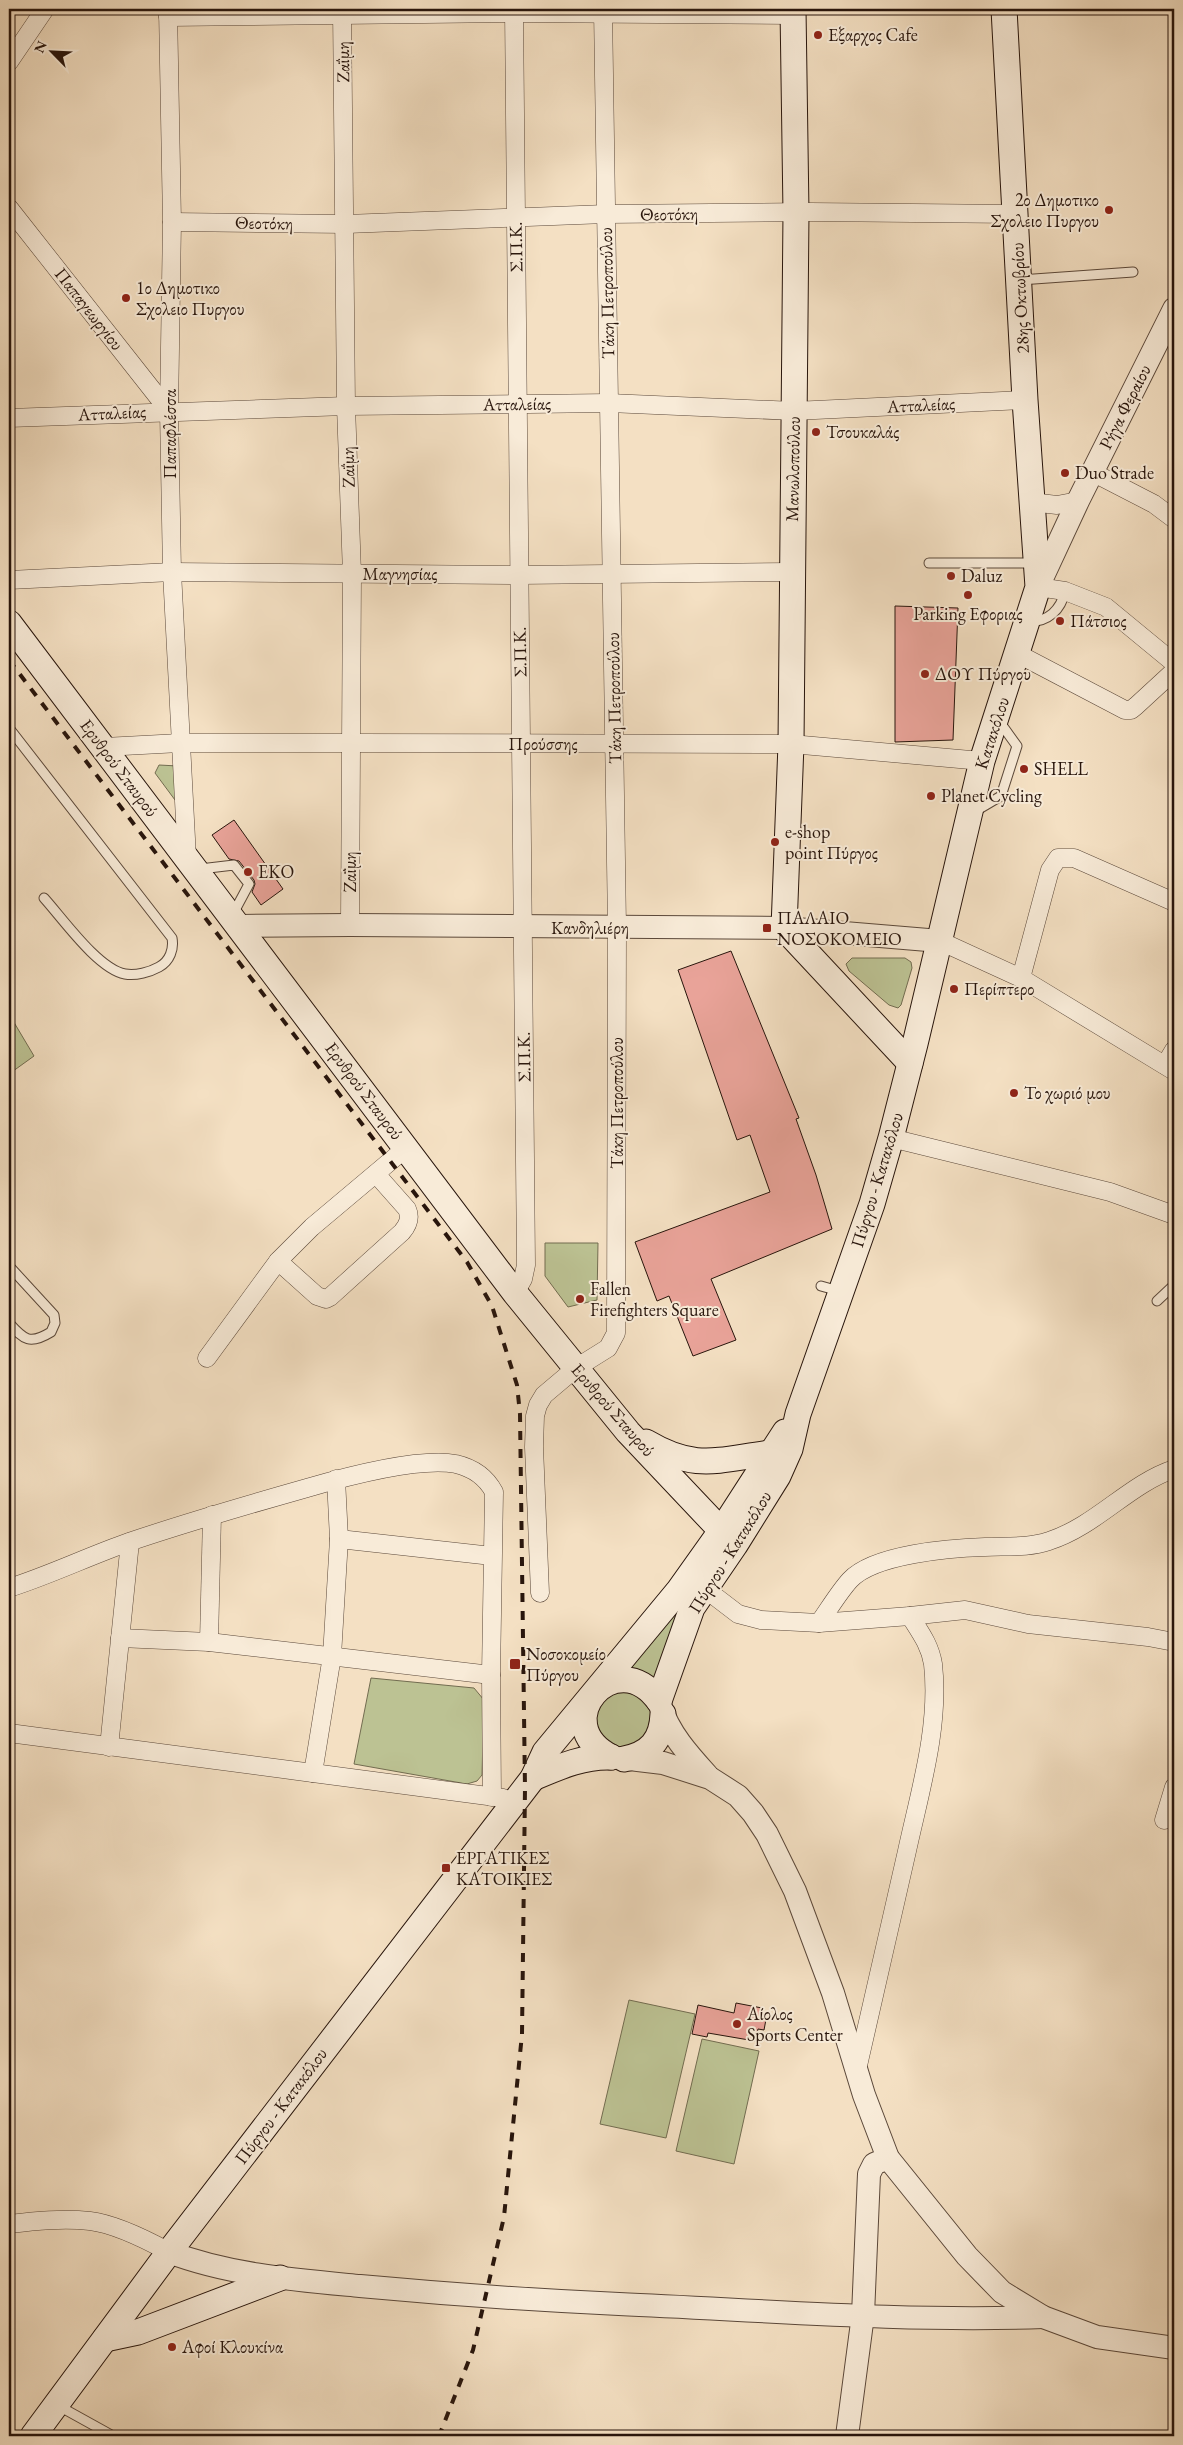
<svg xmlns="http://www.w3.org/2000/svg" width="1183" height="2445" font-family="'EB Garamond',serif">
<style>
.green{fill:#bcc293;stroke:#726c50}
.building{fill:#e9a399;stroke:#28150c}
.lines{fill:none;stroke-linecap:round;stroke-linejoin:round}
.service-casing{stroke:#5b483a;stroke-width:11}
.minor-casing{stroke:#5b483a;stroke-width:19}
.tertiary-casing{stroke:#5b483a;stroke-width:24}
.secondary-casing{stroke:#28150c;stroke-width:27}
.service{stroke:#f8ebd8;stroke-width:9}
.minor{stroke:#f8ebd8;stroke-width:18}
.tertiary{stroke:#f8ebd8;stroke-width:22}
.secondary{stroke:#f8ebd8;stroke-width:25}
.rail{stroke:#28150c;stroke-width:4;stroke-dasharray:9 9;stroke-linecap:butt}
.poi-dot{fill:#8f2418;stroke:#f8ebd8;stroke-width:2}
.labels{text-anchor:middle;stroke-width:4;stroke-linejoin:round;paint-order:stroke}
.poi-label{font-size:18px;fill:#28150c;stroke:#f8ebd8;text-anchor:start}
.street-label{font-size:18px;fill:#28150c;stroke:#f8ebd8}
</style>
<rect width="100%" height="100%" fill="#f4e0c3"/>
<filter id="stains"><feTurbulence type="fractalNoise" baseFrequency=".004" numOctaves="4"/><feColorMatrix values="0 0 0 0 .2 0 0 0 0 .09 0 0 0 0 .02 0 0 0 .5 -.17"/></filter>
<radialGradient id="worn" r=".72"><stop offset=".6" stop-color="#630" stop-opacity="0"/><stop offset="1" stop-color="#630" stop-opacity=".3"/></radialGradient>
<!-- green -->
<g class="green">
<path d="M159,765l19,1 -3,34 -20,-27z"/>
<path d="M852,958h53l6,4 1,6 -11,37 -3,3 -9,-3 -40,-34 -3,-7z"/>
<path d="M9,1014l25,42 -25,18z"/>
<path d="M545,1243h53l-1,57 -29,7 -23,-31z"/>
<path d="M668,1612l10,6 -22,64 -11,-9 -20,-4z"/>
<path d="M371,1678l103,10 10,12 -2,75 -5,6 -10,3 -113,-20z"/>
<path d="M628,1689l24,19 -4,29 -26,13 -26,-15c0,-37 -4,-35 32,-46z"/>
<path d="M629,2000l66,14 -29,124 -66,-14z"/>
<path d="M702,2039l57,12 -25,113 -58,-13z"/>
</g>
<!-- building -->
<g class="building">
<path d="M895,606l63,2 -5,132 -58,2z"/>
<path d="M234,820l49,69 -22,16 -9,-13 3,-8 -1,-4 -15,-19 -10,-2 -17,-24z"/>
<path d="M731,951l68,167 -3,1 20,56 16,54 -121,50 25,61 -43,16 -24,-60 -12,5 -22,-59 135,-50 -20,-57 -13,5 -59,-170z"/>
<path d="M736,2003l26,5 -1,5 6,1 -3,16 -6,-1 -3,12 -47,-8 -1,4 -15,-3 6,-29 36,8z"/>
</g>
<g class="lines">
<defs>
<g id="service">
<path d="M1020,280l113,-8"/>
<path d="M929,563h107"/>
<path d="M1028,622c20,0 33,-12 37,-31"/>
<path d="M9,728l163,210c2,11 -2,23 -13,29 -9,5 -23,9 -34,7 -27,-5 -62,-55 -81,-76"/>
<path d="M974,812l27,-16 16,-50 -18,-25"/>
<path d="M200,869l34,-4 15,19 -16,30"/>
<path d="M9,1266l45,49 1,8 -4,9c-21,13 -27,8 -42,-9"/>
<path d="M821,1286l18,5"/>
<path d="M1157,1301l17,-16"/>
<path d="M57,2405l56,31"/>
</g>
<g id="minor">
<path d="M168,9l4,213 -3,189 3,161 15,286"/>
<path d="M342,9l4,397 6,168 -2,351"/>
<path d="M514,9l12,1256 -3,14 -8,14"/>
<path d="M168,17l346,-4 279,2"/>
<path d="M9,62l36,-53"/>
<path d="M9,208l160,203"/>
<path d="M172,222l174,2 260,-10 204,-2 206,2"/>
<path d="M9,418l337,-12 263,-3 185,8 231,-11"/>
<path d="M1092,472l62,32 20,15"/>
<path d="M1031,502l26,3 21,-4"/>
<path d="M9,580l163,-8 347,3 272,-3"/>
<path d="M1038,587l27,4 41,16 68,56"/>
<path d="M1018,654l107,56h6l5,-4 38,-35"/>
<path d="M104,747l76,-4h171l440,1 191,17"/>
<path d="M940,941l81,37 153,93"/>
<path d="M1021,978l29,-108 8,-12h16l100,44"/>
<path d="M1165,1065l9,-15"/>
<path d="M891,1138l219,54 64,23"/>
<path d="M278,1261l39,35 9,3 4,-2 72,-65c6,-7 9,-14 5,-23l-31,-35"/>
<path d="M207,1358l71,-97 34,-34 94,-79"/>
<path d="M339,1539l153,17"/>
<path d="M9,1588c41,-13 80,-32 120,-46 59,-20 118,-37 178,-54 38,-11 111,-31 149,-24 17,4 30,13 38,28l-3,183 1,122"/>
<path d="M704,1588l34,26 23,6 58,3 91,-7 55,-6 63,14 120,13 26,5"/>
<path d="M540,1593l-6,-146 1,-31 3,-11 6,-10 32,-27 32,-20 8,-15 1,-406 -14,-918"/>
<path d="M819,1623c10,-14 20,-31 31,-43 24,-26 101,-32 135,-33 21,-1 44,1 64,-6 47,-15 80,-57 125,-72"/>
<path d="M120,1638l89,4 282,33"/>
<path d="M209,1642l3,-127"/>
<path d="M9,1733l304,40 19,-117 7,-117 -3,-60"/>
<path d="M109,1747l21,-205"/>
<path d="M313,1773l190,25"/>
<path d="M1164,1820l10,-33"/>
<path d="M857,2070c17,-73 33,-146 50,-219 13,-60 33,-125 26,-187 -3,-19 -13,-32 -23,-48"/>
<path d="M9,2224c26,-3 54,-6 81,-3 25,3 57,19 79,31"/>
</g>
<g id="tertiary">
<path d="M1038,587l40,-86 96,-192"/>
<path d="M240,926l110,-1 434,3 156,13"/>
<path d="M660,1705c9,28 28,49 47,70"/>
<path d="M621,1758l42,5 47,15 28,18 15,17 14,21 28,57 38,102 31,102 24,63 79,98 35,36 41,25 54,20 77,11"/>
<path d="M169,2252c60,23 127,28 191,34 86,8 172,14 259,18 141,6 283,18 424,13"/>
<path d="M847,2436l16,-121 6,-141 5,-10 14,-6"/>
</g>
<g id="secondary">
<path d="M793,9l3,204 -5,531 -7,184 126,135"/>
<path d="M9,623l506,670 113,139 104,110"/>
<path d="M646,1442c49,29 70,18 124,11"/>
<path d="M659,1701l33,-93 43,-63 43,-69 12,-27 8,-35 74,-210 19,-66 24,-94 67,-283 56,-174 -13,-187 -21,-391"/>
<path d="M611,1757c-66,-34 5,-116 48,-56"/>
<path d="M624,1759c26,-5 38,-19 39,-45"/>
<path d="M533,1778c26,-11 50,-22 78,-21"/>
<path d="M105,2339l33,-7 142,-54"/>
<path d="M33,2436l136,-184 364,-474 12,-26 134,-162 42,-59 64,-99"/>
</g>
</defs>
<!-- service casing -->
<use href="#service" class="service-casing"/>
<!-- minor casing -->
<use href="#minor" class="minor-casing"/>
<!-- tertiary casing -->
<use href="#tertiary" class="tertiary-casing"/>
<!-- secondary casing -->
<use href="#secondary" class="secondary-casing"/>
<!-- service -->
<use href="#service" class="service"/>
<!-- minor -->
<use href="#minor" class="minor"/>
<!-- tertiary -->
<use href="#tertiary" class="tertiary"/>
<!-- secondary -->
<use href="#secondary" class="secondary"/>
<!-- rail -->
<path class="rail" d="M9,660l458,602 25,44 25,79 3,29 5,374 -3,246 -18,183 -31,133 -34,86"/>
</g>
<!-- markers -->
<g class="poi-dot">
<circle cx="818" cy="35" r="5"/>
<circle cx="1109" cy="210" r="5"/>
<circle cx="126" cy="298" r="5"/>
<circle cx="816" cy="432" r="5"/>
<circle cx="1065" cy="473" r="5"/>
<circle cx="951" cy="576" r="5"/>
<circle cx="968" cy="595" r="5"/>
<circle cx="1060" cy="621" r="5"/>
<circle cx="925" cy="674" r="5"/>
<circle cx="1024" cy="769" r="5"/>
<circle cx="931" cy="796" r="5"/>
<circle cx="775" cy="842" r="5"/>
<circle cx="248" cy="872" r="5"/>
<rect x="762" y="923" width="10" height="10" rx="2.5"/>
<circle cx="954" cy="989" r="5"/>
<circle cx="1014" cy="1093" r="5"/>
<circle cx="580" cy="1299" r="5"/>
<rect x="509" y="1658" width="12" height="12" rx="2.5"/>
<rect x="441" y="1863" width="10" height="10" rx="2.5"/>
<circle cx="737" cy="2024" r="5"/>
<circle cx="172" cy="2347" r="5"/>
</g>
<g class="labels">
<!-- poi labels -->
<g class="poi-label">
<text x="828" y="41">Εξαρχος Cafe</text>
<text x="1099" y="206" text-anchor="end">2ο Δημοτικο<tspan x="1099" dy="21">Σχολειο Πυργου</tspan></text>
<text x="136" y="294">1ο Δημοτικο<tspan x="136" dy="21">Σχολειο Πυργου</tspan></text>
<text x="826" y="438">Τσουκαλάς</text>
<text x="1075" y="479">Duo Strade</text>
<text x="961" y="582">Daluz</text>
<text x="968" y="620" text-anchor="middle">Parking Εφοριας</text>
<text x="1070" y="627">Πάτσιος</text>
<text x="935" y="680">ΔΟΥ Πύργου</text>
<text x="1034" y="775">SHELL</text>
<text x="941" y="802">Planet Cycling</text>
<text x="785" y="838">e-shop<tspan x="785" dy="21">point Πύργος</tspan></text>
<text x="258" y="878">EKO</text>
<text x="777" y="924">ΠΑΛΑΙΟ<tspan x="777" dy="21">ΝΟΣΟΚΟΜΕΙΟ</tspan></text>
<text x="964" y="995">Περίπτερο</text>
<text x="1024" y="1099">Το χωριό μου</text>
<text x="590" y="1295">Fallen<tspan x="590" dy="21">Firefighters Square</tspan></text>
<text x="526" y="1660">Νοσοκομείο<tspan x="526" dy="21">Πύργου</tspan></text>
<text x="456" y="1864">ΕΡΓΑΤΙΚΕΣ<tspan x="456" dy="21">ΚΑΤΟΙΚΙΕΣ</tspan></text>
<text x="747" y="2020">Αίολος<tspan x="747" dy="21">Sports Center</tspan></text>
<text x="182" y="2353">Αφοί Κλουκίνα</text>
</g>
<!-- street labels -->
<g class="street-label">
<text transform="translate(343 62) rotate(-91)" y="6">Ζαΐμη</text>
<text transform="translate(669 214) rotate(-1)" y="6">Θεοτόκη</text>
<text transform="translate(264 223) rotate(1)" y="6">Θεοτόκη</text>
<text transform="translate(516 247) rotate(-91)" y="6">Σ.Π.Κ.</text>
<text transform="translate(607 293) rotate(-91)" y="6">Τάκη Πετροπούλου</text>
<text transform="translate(1020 298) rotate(-93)" y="6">28ης Οκτωβρίου</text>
<text transform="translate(89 309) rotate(52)" y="6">Παπαγεωργίου</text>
<text transform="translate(517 404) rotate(-1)" y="6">Ατταλείας</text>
<text transform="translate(921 405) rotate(-3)" y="6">Ατταλείας</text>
<text transform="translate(1125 407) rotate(-63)" y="6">Ρήγα Φεραίου</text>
<text transform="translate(112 413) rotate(-3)" y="6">Ατταλείας</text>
<text transform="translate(170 434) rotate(-90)" y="6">Παπαφλέσσα</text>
<text transform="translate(348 467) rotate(-92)" y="6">Ζαΐμη</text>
<text transform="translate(793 469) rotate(-89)" y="6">Μανωλοπούλου</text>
<text x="400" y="580">Μαγνησίας</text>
<text transform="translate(520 652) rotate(-91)" y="6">Σ.Π.Κ.</text>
<text transform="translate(614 698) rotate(-91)" y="6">Τάκη Πετροπούλου</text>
<text transform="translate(992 733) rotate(-72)" y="6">Κατακόλου</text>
<text x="543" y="750">Προύσσης</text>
<text transform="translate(119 768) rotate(53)" y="6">Ερυθρού Σταυρού</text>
<text transform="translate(350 872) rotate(-90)" y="6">Ζαΐμη</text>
<text x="590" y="934">Κανδηλιέρη</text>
<text transform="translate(524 1057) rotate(-91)" y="6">Σ.Π.Κ.</text>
<text transform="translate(364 1091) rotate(53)" y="6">Ερυθρού Σταυρού</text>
<text transform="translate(617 1103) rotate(-90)" y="6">Τάκη Πετροπούλου</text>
<text transform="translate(877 1180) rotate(-73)" y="6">Πύργου - Κατακόλου</text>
<text transform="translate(613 1410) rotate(49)" y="6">Ερυθρού Σταυρού</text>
<text transform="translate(730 1552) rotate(-58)" y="6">Πύργου - Κατακόλου</text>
<text transform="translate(281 2106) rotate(-53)" y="6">Πύργου - Κατακόλου</text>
</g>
</g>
<!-- margin -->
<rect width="1183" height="2445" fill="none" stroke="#f4e0c3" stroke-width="30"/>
<rect x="10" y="10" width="1163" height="2425" fill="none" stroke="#28150c" stroke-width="2.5"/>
<rect x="15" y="15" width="1153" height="2415" fill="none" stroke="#28150c"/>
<!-- north arrow -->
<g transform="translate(52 52) rotate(294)" stroke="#f8ebd8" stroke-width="4" paint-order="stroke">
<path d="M0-4L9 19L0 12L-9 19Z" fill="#28150c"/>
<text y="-8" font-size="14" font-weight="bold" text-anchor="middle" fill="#28150c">N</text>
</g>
<rect width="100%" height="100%" filter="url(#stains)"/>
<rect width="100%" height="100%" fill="url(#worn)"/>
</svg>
